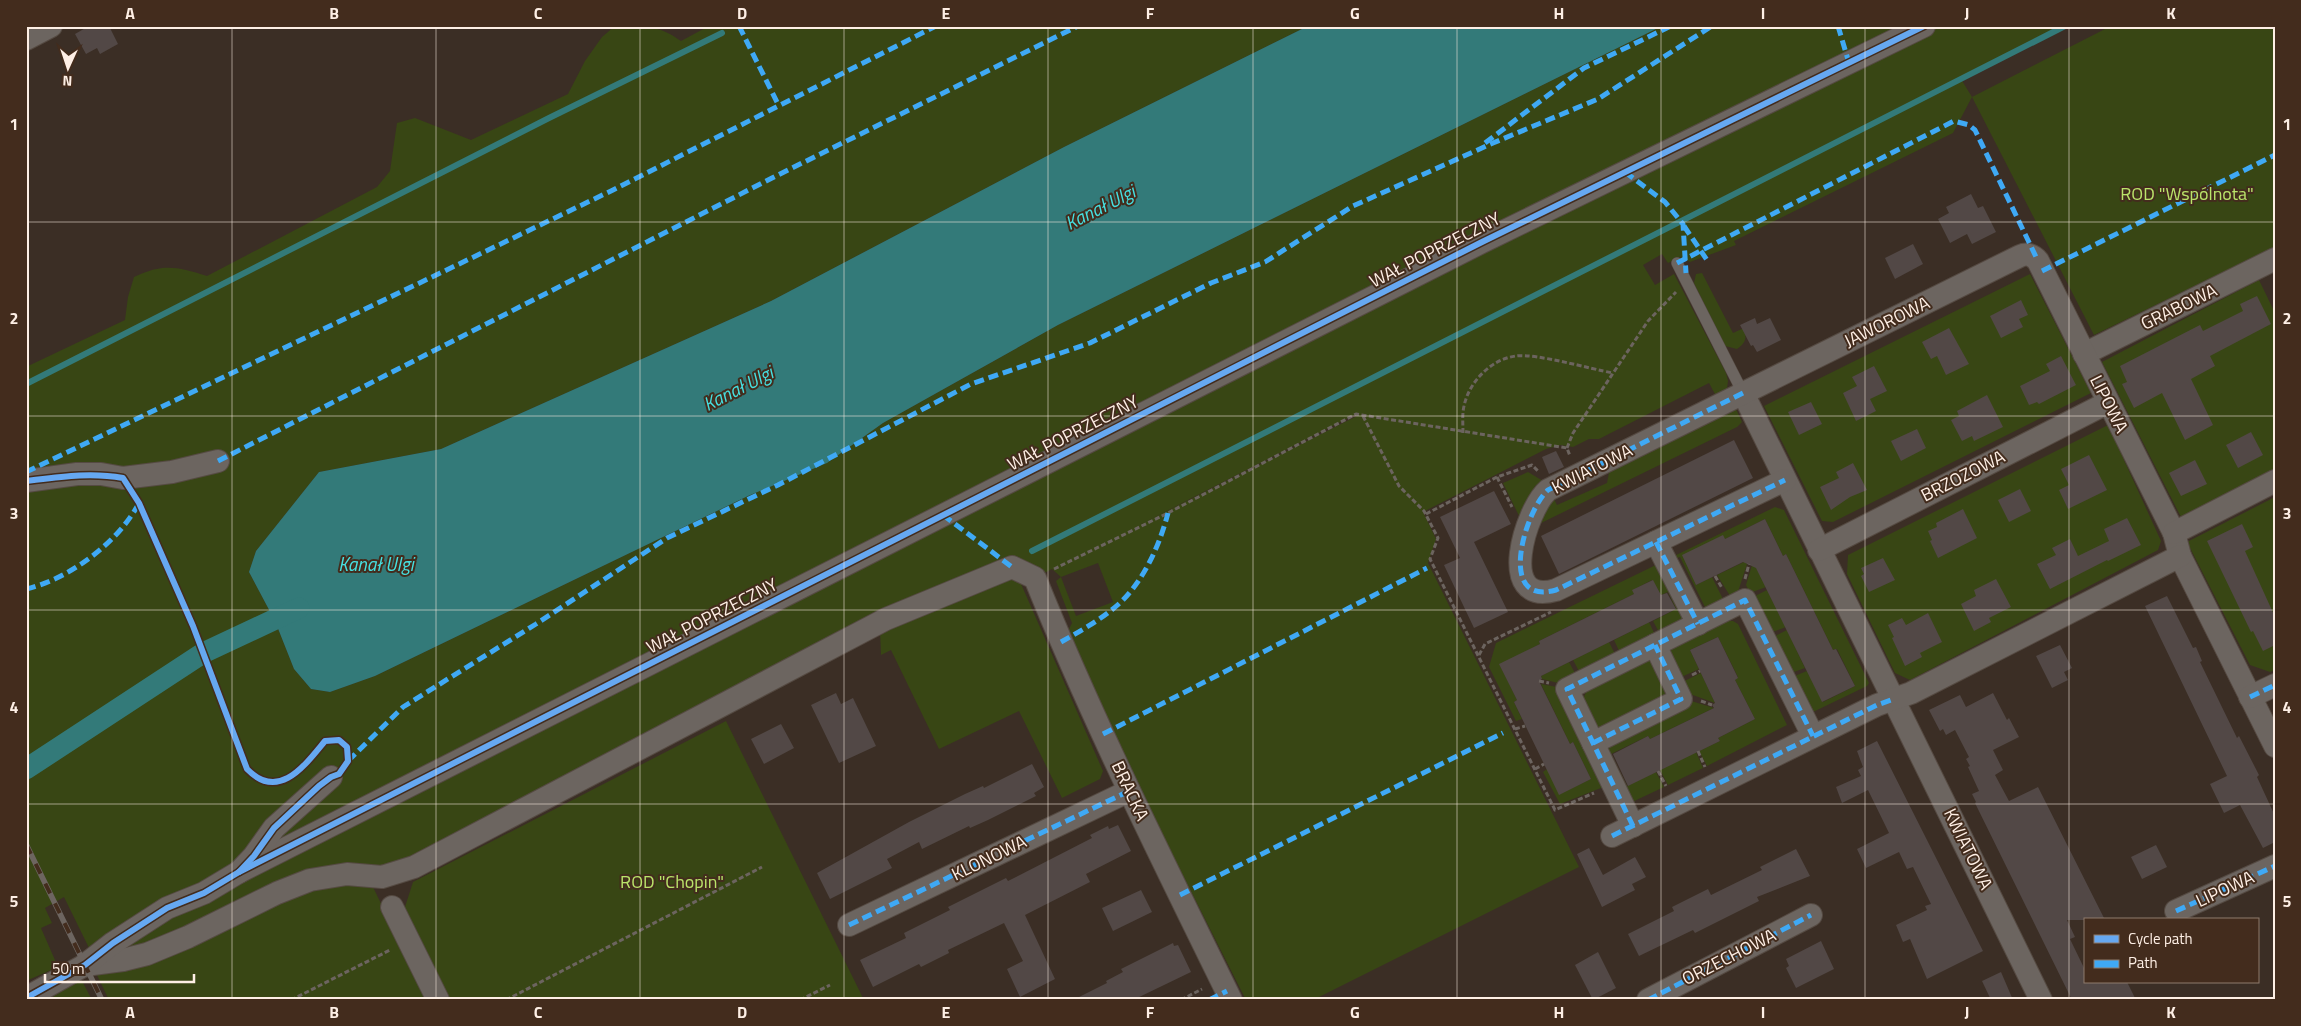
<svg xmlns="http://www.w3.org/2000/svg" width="2301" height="1026" font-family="'Titillium Web',sans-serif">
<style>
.green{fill:#384614;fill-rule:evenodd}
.water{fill:#337a79}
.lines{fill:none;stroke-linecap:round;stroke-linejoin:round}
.stream{stroke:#337a79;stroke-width:6}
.canal{stroke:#337a79;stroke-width:21}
.building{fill:#524846}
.service-casing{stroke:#554a42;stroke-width:12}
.minor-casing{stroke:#554a42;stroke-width:24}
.path{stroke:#6c645f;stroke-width:3;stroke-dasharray:5 2.5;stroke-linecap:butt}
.service{stroke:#6c6560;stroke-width:11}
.minor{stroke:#6c6560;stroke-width:22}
.rail-casing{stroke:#6d6560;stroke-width:5.5}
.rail{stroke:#432c1d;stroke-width:4;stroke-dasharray:11;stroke-linecap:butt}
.quiet{stroke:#3fa9f5;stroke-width:5;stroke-dasharray:10 5;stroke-linecap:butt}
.cycleway-casing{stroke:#432c1d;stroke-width:9}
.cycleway{stroke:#66a8f1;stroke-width:6}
.grid{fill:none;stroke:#feefe5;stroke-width:1;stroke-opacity:0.55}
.labels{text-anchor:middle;stroke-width:4;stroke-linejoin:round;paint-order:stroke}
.park-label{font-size:18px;fill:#bae46a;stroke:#432c1d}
.street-label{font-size:18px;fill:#feefe5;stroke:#432c1d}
.water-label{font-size:19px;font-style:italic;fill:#46e0e1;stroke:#432c1d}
.neatline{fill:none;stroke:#feefe5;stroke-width:2}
.grid-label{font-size:16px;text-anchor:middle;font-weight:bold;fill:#feefe5}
</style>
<rect width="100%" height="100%" fill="#3b2e25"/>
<!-- green -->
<g class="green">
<path d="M615,26c27,0 43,-2 66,15l28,-15h599l-244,121 -293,154 -330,148 -122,23 -63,79 -7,21 26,49 19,48 17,20 19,3 45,-16 373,-180 79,-33 56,-40 175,-98 604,-299h403l-104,53 11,18 139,-71h164v221l-181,88 -122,-238 -19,36 -219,108 2,4 -46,17 -10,-5 -12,6 -6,-9 -19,11 12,20 19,-11 52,99 2,8 -1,7 -11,8 -7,-13 -110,56h-10l-16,8 -12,-2 -15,4 -123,63 13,27 -8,24 151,304 -266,133h-67l-83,-164 -89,-184v-12l-5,-11 3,-6 -16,-42 5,-4 -9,-8 -17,9 -23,-11 -126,53 -472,247c-20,0 -41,-2 -60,1 -43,5 -84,21 -123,40 -40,20 -76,46 -122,48l67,-45 37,-15 31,-20 21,-22 22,-31 48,-41 -8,-9 -65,58 -26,30 -30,23 -20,8 -80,43 -15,17 -27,-55 -19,11 7,15 -11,5 17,39 -32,14v-614l99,-47 3,-23 6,-20c30,-14 43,-10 73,-1l170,-89 13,-16 7,-48 18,-5 56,22 97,-46 17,-33 17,-24zM1356,414l1,2 -216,108zM1098,563l15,39 -37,14 -15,-39z"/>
<path d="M1702,273l31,60 11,-5c3,10 2,15 -7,21l-12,-3 -31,-63 2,-9z"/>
<path d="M2030,274l61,119 -258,129 -11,-1 -58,-115z"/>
<path d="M2259,280l16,33v157l-94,47 -79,-155z"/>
<path d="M1736,409l6,13 -5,5 -202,99 17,-31 5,10 50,-22 2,-10 4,-4z"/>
<path d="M2108,425l53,116 -3,9 -248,130 -15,-7 -48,-99 1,-19z"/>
<path d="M1528,472l15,9 -8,5 -15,32 -17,-35z"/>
<path d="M2275,497v173l-5,2 -20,-7 -63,-123z"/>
<path d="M1775,507l9,3 85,173 -2,3 -54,26 -21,-35 15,-6 16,31 32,-16 -18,-37 -4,1 -47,-96 -3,2 -18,-37 -40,20 -29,46 16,-8 14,28 -18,8 -28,-56 -6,2 -4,-1z"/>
<path d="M1746,561l1,3 -11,34 -4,1 -15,-24z"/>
<path d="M1662,562l28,54 -29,20 -8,-15 23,-12 -8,-17 -7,3 -9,-15 -19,10 1,4 -95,47 1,3 -40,21 17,35 -3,2 8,17 -6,2 -27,-54 7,-24z"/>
<path d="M1755,564l11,23 -16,6 -4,-8 6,-20z"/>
<path d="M1018,577l85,194 -3,8 -38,19 -43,-87 -80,38 -48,-99 -10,5 -1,-26z"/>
<path d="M1767,590l19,37 -16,6 -17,-36z"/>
<path d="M1728,621h5l5,3 49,101 -80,41 -8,-15 21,-10 -2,-3 37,-19 -20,-39 3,-3 -20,-40 -28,13 9,19 -22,10 -13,-27z"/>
<path d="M1649,622l7,15 -35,18 -7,-15z"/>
<path d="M1787,630l18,38 -14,5 -18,-36z"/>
<path d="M1609,642l7,14 -35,19 -8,-15z"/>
<path d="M1657,656l18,40 -79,39 -13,-36 4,-9z"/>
<path d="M1569,662l8,15 -15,7 -20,-5 -1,-3z"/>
<path d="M1701,673l14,30 -25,-9 -10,-11z"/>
<path d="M1541,684l16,3 49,99 -46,18 -17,-32 4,-3 13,25 31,-15 -18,-37 -3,2z"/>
<path d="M1688,700l26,8 -64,31 -2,-3 -37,18 16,32 29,-14 8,15 -36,17 -27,-55z"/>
<path d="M726,721l138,279h-416l-44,-90 9,-28z"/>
<path d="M1696,752l7,16 -35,17 -8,-15z"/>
<path d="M320,883l52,2 56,115h-319l-13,-27z"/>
<path d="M81,979l11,21h-42l1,-2z"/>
</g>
<!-- water -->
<path class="water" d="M1308,26h354l-604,299 -175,98 -56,40 -79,33 -373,180 -45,16 -19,-3 -17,-20 -19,-48 -26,-49 7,-21 63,-79 122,-23 330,-148 293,-154z"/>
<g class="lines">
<!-- stream -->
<g class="stream">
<path d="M26,384l523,-266 173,-85"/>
<path d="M1032,551l1033,-525"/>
</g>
<!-- canal -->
<path class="canal" d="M26,769l177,-116 96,-45"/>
</g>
<!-- building -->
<g class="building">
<path d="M89,26h20l9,18 -18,10 -3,-6 -11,6 -11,-20z"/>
<path d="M1971,194l7,14 5,-2 13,26 -24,12 -5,-10 -17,9 -12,-24 11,-6 -3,-6z"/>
<path d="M1913,244l10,20 -28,15 -10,-21z"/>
<path d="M2257,296l14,28 -61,32 5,10 -24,13 22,46 -28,15 -23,-47 -28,15 -12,-24 5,-2 -7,-16 80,-41 3,6 40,-20 -3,-7z"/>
<path d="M2021,300l7,15 -9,4 4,8 -22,11 -11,-22z"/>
<path d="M1755,318l2,6 13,-6 11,22 -24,12 -4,-7 -2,1 -11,-21z"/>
<path d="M1949,328l20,36 -23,11 -9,-19 -6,3 -9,-17z"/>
<path d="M2061,356l15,29 -37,19 -2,-2 -8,3 -9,-19 30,-15 -4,-7z"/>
<path d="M1874,366l13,25 -17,8 6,12 -20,10 -13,-28 14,-7 -5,-9z"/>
<path d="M1987,395l16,32 -29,14 -2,-5 -10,5 -11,-21 8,-4 -2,-5z"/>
<path d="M1811,402l11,22 -23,11 -11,-23z"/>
<path d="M1917,429l9,19 -25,13 -10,-20z"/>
<path d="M2251,432l12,23 -25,13 -12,-23z"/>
<path d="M1734,440l19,38 -194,96 -18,-38z"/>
<path d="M1556,451l8,16 -15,7 -7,-17z"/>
<path d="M2089,455l18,35 -39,19 -9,-19 10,-5 -8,-16z"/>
<path d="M2195,460l12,24 -26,12 -12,-23z"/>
<path d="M1853,463l14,27 -17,7 -19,13 -11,-23 19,-9 -3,-6z"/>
<path d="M2020,489l11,22 -22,11 -11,-22z"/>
<path d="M1494,491l17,33 -37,18 34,70 -34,16 -30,-63 16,-7 -20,-41z"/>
<path d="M1963,509l14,29 -39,20 -8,-17 2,-1 -4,-9 9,-4 -1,-4z"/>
<path d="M2127,518l14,27 -33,16 -1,-1 -57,29 -13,-25 19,-9 -4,-7 18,-9 8,17 31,-15 -5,-12z"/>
<path d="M1765,519l18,37 3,-2 47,96 3,-1 19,37 -33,16 -66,-134 -13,-6 -47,23 -14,-30 41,-20 2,4z"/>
<path d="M2242,524l11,23 -8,4 30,66v28l-12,6 -10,-20 -2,1 -44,-91z"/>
<path d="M1883,558l12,22 -26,12 -8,-16 3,-2 -3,-6z"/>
<path d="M1996,579l15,28 -22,11 2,4 -17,9 -13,-27 15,-8 -2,-6z"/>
<path d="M1653,580l8,15 6,-2 9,16 -135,67 1,3 -3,2 31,63 3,-2 18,37 -32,16 -45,-93 3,-2 -18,-36 41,-20 -1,-3 95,-47 -2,-4z"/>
<path d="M2167,596l26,52 3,-1 6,14 -2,1 37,76 2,-2 20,39 -2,2 18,39v26l-12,6 -23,-43 -16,8 -14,-29 17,-8 -82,-170z"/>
<path d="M1928,613l14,29 -22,11 2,4 -17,9 -13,-28 2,-1 -6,-12 14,-7 4,7z"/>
<path d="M1718,637l20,41 -3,2 20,39 -37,19 2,3 -92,45 -15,-32 35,-18 2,3 64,-31 -2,-3 3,-2 -25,-53z"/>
<path d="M2060,645l12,23 -8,4 4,8 -16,8 -16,-32z"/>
<path d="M836,693l5,11 12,-6 23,48 -37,17 -28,-58z"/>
<path d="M1993,693l14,27 2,-2 10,19 -26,13 10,20 -8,5 14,26 29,-14 67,133h-38l8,17 -5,2 15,31v12h42l9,18h-64l-97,-197 1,-1 -4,-8 7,-3 -11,-24 2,-1 -4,-7 3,-2 -14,-27 -9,5 -3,-6 -3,2 -11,-21 31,-15 6,12z"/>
<path d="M781,724l13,24 -30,16 -13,-25z"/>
<path d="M1877,741l106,210 -56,28 -17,-40 -7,3 -7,-17 31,-15 -2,-4 6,-2 -18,-37 -6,2 -8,-17 -33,16 -9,-19 32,-16 -21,-43 -26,13 -6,-16 25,-11 -3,-6 5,-3 -6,-16z"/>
<path d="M1032,764l12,23 -10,6 2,3 -48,24 -18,8 -1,-2 -47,23 -3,-7 -32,17 5,9 -62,31 -13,-26 92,-51 56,-28 18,-8 1,2z"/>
<path d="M1118,825l13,26 -45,23 4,8 -65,33 30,64 -35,18 -13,-28 16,-8 -19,-38 -56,27 1,3 -28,14 -2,-3 -46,23 -13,-27 46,-22 -2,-5 46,-23 -2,-3 58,-29 2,3 84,-43 -2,-3 18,-9 1,3z"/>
<path d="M2156,845l11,22 -25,12 -11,-22z"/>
<path d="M1589,848l14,27 32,-18 11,20 -14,7 3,6 -33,17 -25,-53z"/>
<path d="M1796,849l14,27 -53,21 2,4 -64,32 -2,-3 -54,26 -11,-22 46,-23 -2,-4 36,-18 3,6 51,-25 -2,-3z"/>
<path d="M1141,890l11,22 -39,19 -11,-23z"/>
<path d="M1821,941l13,28 -38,19 -10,-20 3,-2 -3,-7z"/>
<path d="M1173,943l1,3 4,-1 13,27 -58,28h-60l34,-17 -1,-2 17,-9 -2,-3z"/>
<path d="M1598,952l18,36 -23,12 -18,-35z"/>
<path d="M2001,972l12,28h-22l-9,-19z"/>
</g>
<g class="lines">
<defs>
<path id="service" d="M1677,263l66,130"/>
<g id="minor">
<path d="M26,39l25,-13"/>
<path d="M2084,354l191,-95"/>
<path d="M1743,393l298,607"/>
<path d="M1785,480l-229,110c-61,17 -30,-81 -8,-100l472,-234c7,-3 13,-1 18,5l136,272 6,23 95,190"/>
<path d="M26,481l51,-7h24l22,4 49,-6 46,-11"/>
<path d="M2174,533l101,-52"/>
<path d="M1656,542l42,82"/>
<path d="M1819,550l288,-147"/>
<path d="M2250,697l25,-12"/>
<path d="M1593,743l88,-44 -26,-54"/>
<path d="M1633,826l-66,-137 178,-89 68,136"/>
<path d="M1612,836l265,-131 34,-12 269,-137"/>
<path d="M239,872l1243,-630 442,-216"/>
<path d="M392,907l46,93"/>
<path d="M2176,911l99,-45"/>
<path d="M849,925l280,-134"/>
<path d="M85,965l38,-5 24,-6 41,-17 89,-44 33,-13 37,-6 35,3 32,-10 472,-248 126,-52 23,11c58,144 128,283 196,422"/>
<path d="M26,998l59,-33 28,-22 54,-35 37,-15 35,-21 15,-16 20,-28 57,-51"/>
<path d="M1648,1000l163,-85"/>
</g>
</defs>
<!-- service casing -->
<use href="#service" class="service-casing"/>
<!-- minor casing -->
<use href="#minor" class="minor-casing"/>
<!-- path -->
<g class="path">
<path d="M1363,416l36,70 25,25 14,27 -8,21 125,251 39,-17"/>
<path d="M1463,433c0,-9 -1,-19 1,-27 5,-24 27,-47 52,-50 19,-3 75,13 97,17"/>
<path d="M1567,448l6,-15 75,-112 28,-29"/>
<path d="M1497,477l15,30"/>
<path d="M1426,514l71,-37 35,-12 7,7"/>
<path d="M1054,569l114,-56 188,-99 211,34 3,8"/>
<path d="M1715,576l7,12"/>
<path d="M1745,579l4,-15"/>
<path d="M1479,655l6,-11 66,-32"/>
<path d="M1692,675l8,-4"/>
<path d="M1539,681l10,2"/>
<path d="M1701,701l11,4"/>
<path d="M1515,729l10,-3"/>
<path d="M1698,751l7,16"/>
<path d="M1535,769l9,-5"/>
<path d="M1658,771l8,15"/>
<path d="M291,1000l99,-50"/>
<path d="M506,1000l256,-133"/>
<path d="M800,1000l30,-15"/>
<path d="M1181,1000l21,-11"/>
</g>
<!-- service -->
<use href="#service" class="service"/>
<!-- minor -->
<use href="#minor" class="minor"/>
<defs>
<path id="rail" d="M26,844l76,156"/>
</defs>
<!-- rail casing -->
<use href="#rail" class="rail-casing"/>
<!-- rail -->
<use href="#rail" class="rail"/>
<!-- quiet -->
<g class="quiet">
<path d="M739,26l40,80"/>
<path d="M1838,26l11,37"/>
<path d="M1485,143l99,-75 87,-42"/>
<path d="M1625,172l40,30 18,22 3,49"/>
<path d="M1684,226l25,37"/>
<path d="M1677,263l277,-142 15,4 6,5 63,131"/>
<path d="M2042,271l233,-116"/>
<path d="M1743,393l-195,97c-22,19 -53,117 8,100l229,-110"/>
<path d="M218,461l554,-283 306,-152"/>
<path d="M26,472l587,-282 323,-164"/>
<path d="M943,515l69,52"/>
<path d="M1656,542l42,82"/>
<path d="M26,589c43,-10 92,-46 113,-86"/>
<path d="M1061,642c21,-12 43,-24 61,-41 23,-23 38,-57 46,-88"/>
<path d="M2250,697l25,-12"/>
<path d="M1103,734l324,-166"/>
<path d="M1593,743l88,-44 -26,-54"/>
<path d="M348,761l55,-54 133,-83 131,-86 111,-53 193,-101 119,-41 121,-60 54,-21 88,-56 140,-63 105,-44 114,-73"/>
<path d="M1633,826l-66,-137 178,-89 68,136"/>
<path d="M1612,836l265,-131 17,-6"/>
<path d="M1180,895l323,-162"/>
<path d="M2176,911l99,-45"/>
<path d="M849,925l280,-134"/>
<path d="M1209,1000l18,-9"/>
<path d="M1648,1000l163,-85"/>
</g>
<defs>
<g id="cycleway">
<path d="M26,481c33,-4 64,-9 97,-3l16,25 54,123 54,143c32,33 58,-4 78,-28l14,-1 8,7 1,14 -9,13 -8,3 -12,9 -45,42 -20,28 -15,16 -35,21 -37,15 -54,35 -28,22 -59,33"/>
<path d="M239,872l1243,-630 442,-216"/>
</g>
</defs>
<!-- cycleway casing -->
<use href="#cycleway" class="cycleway-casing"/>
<!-- cycleway -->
<use href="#cycleway" class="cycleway"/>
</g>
<!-- grid -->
<path class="grid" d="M232,26v974M436,26v974M640,26v974M844,26v974M1048,26v974M1253,26v974M1457,26v974M1661,26v974M1865,26v974M2069,26v974M26,222h2249M26,416h2249M26,610h2249M26,804h2249"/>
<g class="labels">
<!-- park labels -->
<g class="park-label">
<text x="2187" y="200">ROD "Wspólnota"</text>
<text x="672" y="888">ROD "Chopin"</text>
</g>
<!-- street labels -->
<g class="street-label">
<text transform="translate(1435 250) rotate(-27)" y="6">WAŁ POPRZECZNY</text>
<text transform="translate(2179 307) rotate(-26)" y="6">GRABOWA</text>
<text transform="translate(1887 322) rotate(-26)" y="6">JAWOROWA</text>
<text transform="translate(2109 404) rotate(63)" y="6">LIPOWA</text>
<text transform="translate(1073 433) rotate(-27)" y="6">WAŁ POPRZECZNY</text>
<text transform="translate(1592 469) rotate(-27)" y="6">KWIATOWA</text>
<text transform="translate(1963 476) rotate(-27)" y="6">BRZOZOWA</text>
<text transform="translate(712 616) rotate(-27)" y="6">WAŁ POPRZECZNY</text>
<text transform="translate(1130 791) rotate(65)" y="6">BRACKA</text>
<text transform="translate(1968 849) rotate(64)" y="6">KWIATOWA</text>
<text transform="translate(989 858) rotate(-26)" y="6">KLONOWA</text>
<text transform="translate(2225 889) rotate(-25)" y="6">LIPOWA</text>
<text transform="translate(1729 957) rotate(-27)" y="6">ORZECHOWA</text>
</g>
<!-- water labels -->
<g class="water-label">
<text transform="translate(1100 207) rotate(-27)" y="7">Kanał Ulgi</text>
<text transform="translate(738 388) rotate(-27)" y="7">Kanał Ulgi</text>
<text x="376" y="571">Kanał Ulgi</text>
</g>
</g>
<!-- border -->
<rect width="2301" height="1026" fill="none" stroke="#432c1d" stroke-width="55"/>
<!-- legend -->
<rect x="2084" y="918" width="175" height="65" fill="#432c1d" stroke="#8e7a6d"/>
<rect x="2094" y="935" width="25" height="8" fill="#66a8f1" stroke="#8e7a6d"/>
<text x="2128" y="944" font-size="15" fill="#feefe5">Cycle path</text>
<rect x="2094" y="960" width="25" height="8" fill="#3fa9f5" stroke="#8e7a6d"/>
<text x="2128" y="968" font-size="15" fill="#feefe5">Path</text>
<!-- north arrow -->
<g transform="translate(68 68) rotate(183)" stroke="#432c1d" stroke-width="4" paint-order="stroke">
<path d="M0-4L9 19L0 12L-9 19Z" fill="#feefe5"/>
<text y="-8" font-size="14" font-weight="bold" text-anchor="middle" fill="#feefe5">N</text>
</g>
<!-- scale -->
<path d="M45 974v8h149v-8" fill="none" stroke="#feefe5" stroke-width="2.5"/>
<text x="52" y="974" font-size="15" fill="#feefe5" stroke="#432c1d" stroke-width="4" paint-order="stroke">50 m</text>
<rect x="28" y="28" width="2246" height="970" class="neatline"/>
<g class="grid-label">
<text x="130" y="19">A</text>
<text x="334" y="19">B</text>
<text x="538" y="19">C</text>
<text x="742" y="19">D</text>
<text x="946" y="19">E</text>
<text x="1150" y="19">F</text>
<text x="1355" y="19">G</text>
<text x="1559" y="19">H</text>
<text x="1763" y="19">I</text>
<text x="1967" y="19">J</text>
<text x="2171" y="19">K</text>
<text x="14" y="130">1</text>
<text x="2287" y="130">1</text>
<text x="14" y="324">2</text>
<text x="2287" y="324">2</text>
<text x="14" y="519">3</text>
<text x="2287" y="519">3</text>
<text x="14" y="713">4</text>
<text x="2287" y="713">4</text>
<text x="14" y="907">5</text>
<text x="2287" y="907">5</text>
<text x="130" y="1018">A</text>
<text x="334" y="1018">B</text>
<text x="538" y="1018">C</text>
<text x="742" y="1018">D</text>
<text x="946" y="1018">E</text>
<text x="1150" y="1018">F</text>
<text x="1355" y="1018">G</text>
<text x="1559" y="1018">H</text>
<text x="1763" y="1018">I</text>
<text x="1967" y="1018">J</text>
<text x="2171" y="1018">K</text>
</g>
</svg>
